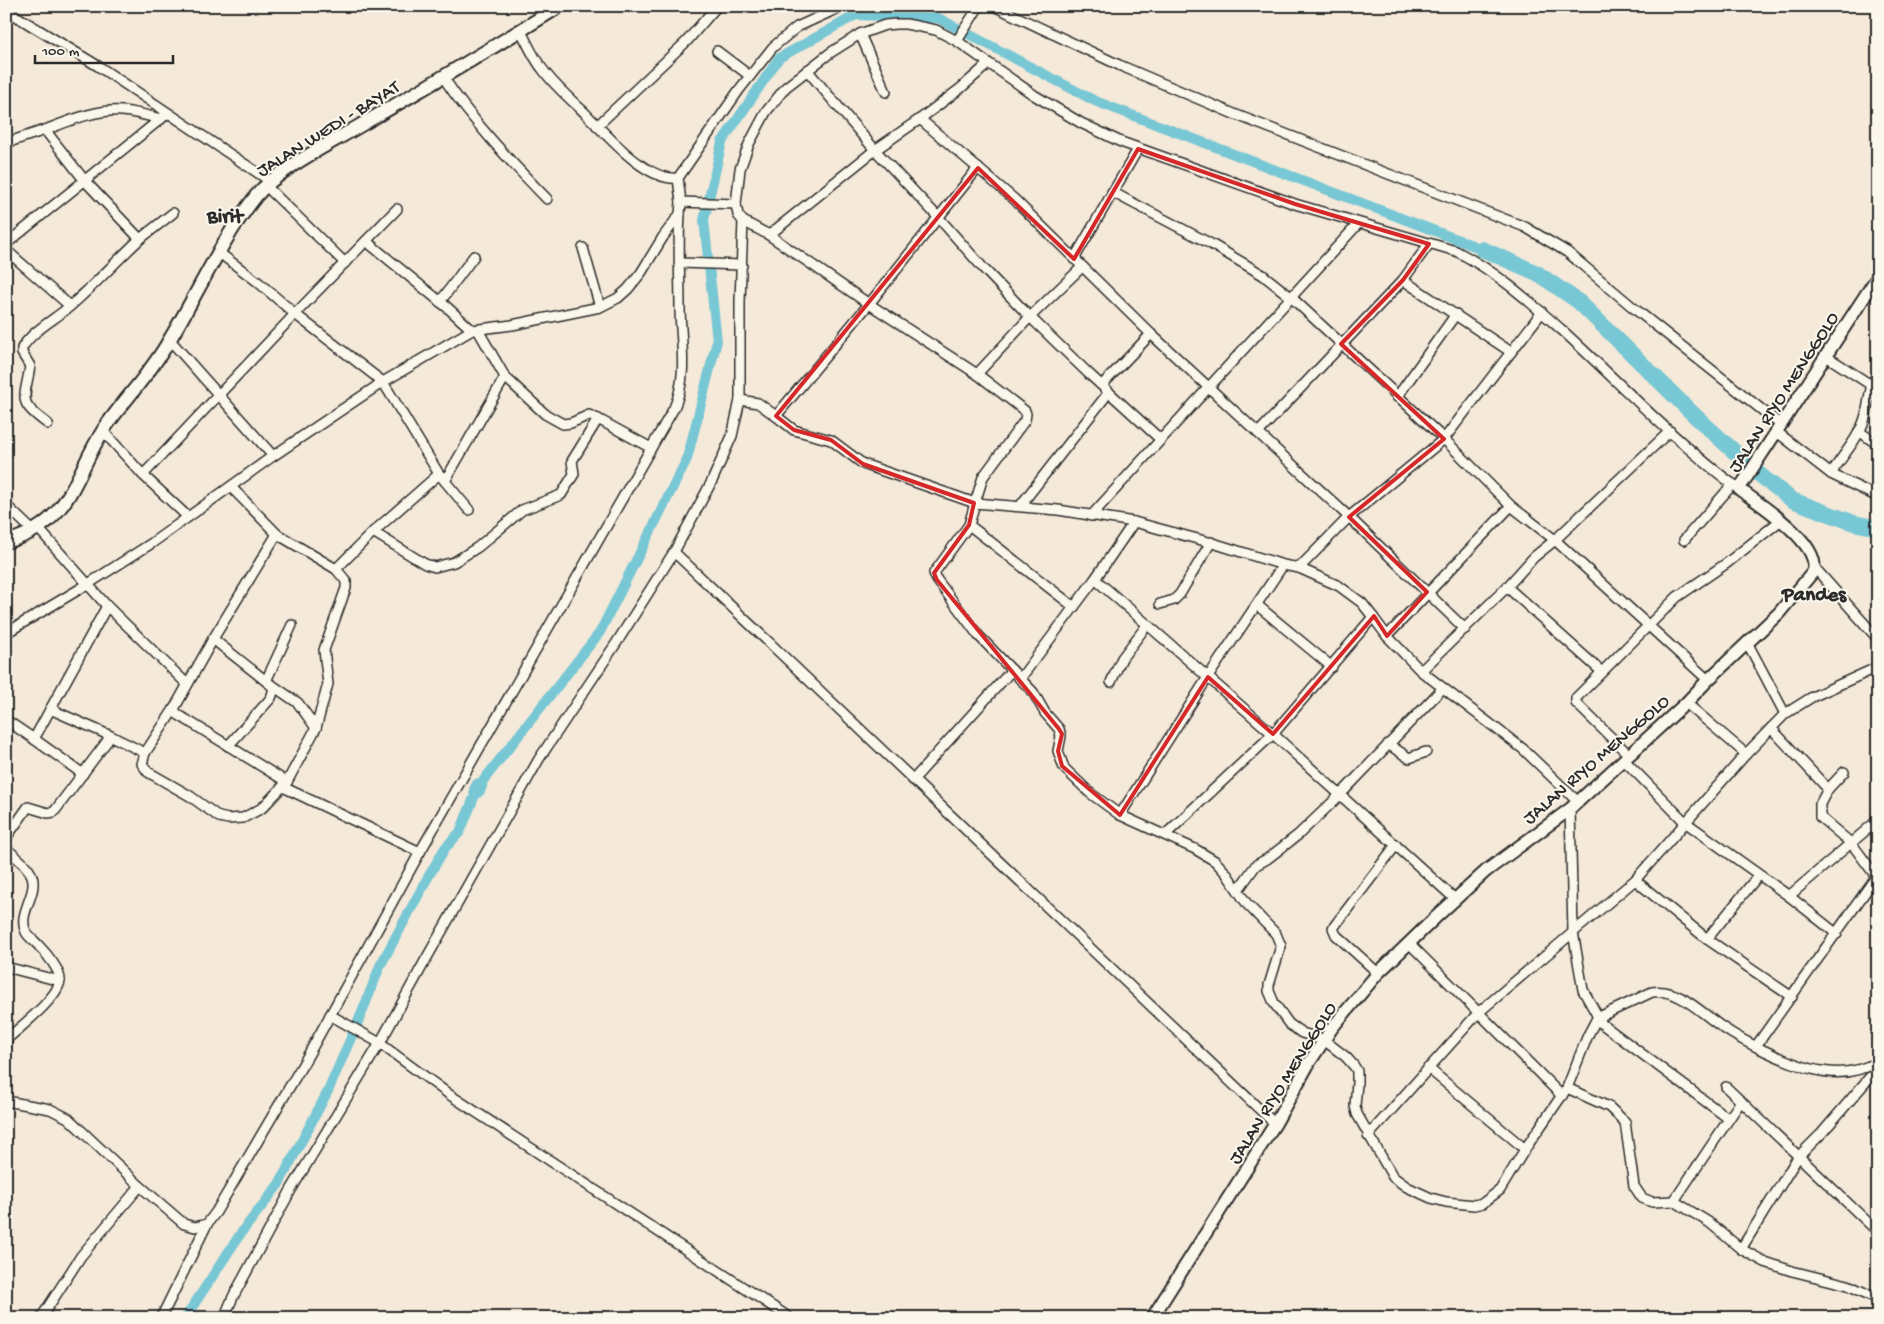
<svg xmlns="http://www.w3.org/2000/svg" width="1884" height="1324" font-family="'Gochi Hand',sans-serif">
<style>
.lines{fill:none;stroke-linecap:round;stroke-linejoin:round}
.canal{stroke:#78c7d4;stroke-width:10}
.river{stroke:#78c7d4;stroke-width:16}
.minor-casing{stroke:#2b2b2b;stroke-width:12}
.tertiary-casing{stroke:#2b2b2b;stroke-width:15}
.secondary-casing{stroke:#2b2b2b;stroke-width:16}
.minor{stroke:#fbf7ec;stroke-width:9}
.tertiary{stroke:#fbf7ec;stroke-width:11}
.secondary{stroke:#fbf7ec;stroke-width:12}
.marked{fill:none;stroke:#d62828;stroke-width:4;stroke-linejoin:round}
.labels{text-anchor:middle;stroke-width:4;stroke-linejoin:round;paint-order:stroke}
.street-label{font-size:19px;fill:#2b2b2b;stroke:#fbf7ec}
.quarter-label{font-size:21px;font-weight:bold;fill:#2b2b2b;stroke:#fbf7ec}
</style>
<rect width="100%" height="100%" fill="#f5e9d9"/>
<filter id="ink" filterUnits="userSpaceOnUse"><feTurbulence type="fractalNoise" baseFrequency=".02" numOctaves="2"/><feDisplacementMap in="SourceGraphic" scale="10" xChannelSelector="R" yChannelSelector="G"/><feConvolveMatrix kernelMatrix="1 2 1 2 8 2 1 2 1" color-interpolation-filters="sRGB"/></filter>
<g filter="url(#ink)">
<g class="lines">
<!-- canal -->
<g class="canal">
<path d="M479,786l121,-154 87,-173 30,-118 -13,-121 18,-78 57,-84 77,-43 82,3 157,83 387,148"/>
<path d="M185,1318l56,-85 38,-49 49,-93 35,-81 17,-44 47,-87 18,-31 15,-16 17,-42"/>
</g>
<!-- river -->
<g class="river">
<path d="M1482,249l55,24 42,29 114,112 67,61 32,25 62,23 24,5"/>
<path d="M477,790l2,-4"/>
</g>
<defs>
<g id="minor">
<path d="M540,6l9,7"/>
<path d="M994,6l125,59 115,49 291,113 42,25 68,57 146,116"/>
<path d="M6,10l92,56 172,115"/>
<path d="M860,34l26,58"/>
<path d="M957,41l22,-35"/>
<path d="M717,51l33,25"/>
<path d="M807,70l68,80 63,67 46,52 46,48 59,57 71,65"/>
<path d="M443,77c30,45 66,83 104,122"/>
<path d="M920,119l94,80 137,135 198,183 116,112"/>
<path d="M597,126l90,-85 30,-35"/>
<path d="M45,130c24,-9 51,-21 77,-19 13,1 27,5 39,8"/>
<path d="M6,143l39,-13 40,51 55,58 33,-26"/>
<path d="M678,178l61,-88 34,-43 24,-20 46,-21"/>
<path d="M266,186l79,77"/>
<path d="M1112,192l99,52 52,31 29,23 152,141 67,67 44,34 153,140"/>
<path d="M681,202l55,2"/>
<path d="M769,235l106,-85 45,-31 41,-31 27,-24"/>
<path d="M366,241l82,67 24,22"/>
<path d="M6,244l162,-131"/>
<path d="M583,248l17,59"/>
<path d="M6,250l64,56"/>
<path d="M218,252l40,30 37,32 88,68 56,92 30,36"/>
<path d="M1074,259l64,-110"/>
<path d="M680,263l62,2"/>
<path d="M1403,280l108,72"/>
<path d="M440,302l34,-46"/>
<path d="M478,330l27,47 40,37 18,10 8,-1 18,-8 9,4"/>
<path d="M170,340l103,116"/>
<path d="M1826,356l45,29"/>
<path d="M977,374l53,-57 52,-50"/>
<path d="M1102,385l49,-51"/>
<path d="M1397,397l59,-83"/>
<path d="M740,400l18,3 18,13 93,-112 109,-136"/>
<path d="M776,416l18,14 37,10 32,24 112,39 8,-26 42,-57 1,-6 -1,-3 -48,-37 -108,-70 -100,-69 -26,-14 -5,-6 -2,-11 4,-35 9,-25 17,-32 20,-25 44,-34 30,-19 25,-9 11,-1h10l30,6 21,11 77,54 47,28 40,19 174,62 161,47c41,21 73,50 107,80 58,53 112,111 176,158"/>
<path d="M48,424c-32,-23 -23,-24 -18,-58l-8,-13v-5c11,-18 32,-28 47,-41 25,-21 47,-46 71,-68"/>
<path d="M103,431l40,44 45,42"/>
<path d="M1859,431l19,14"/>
<path d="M1777,432l54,42 47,23"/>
<path d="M1258,433l145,-153 26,-36"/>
<path d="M1831,474c11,-18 28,-36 34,-56 5,-17 3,-29 13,-45"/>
<path d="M143,475l152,-161 102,-105"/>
<path d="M445,481l60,-104"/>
<path d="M231,487l46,47 59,35"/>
<path d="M6,505l27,26"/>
<path d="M1020,506l89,-114"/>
<path d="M1091,516l267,-292"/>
<path d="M969,525l105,82"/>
<path d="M38,528l69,78 80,78"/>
<path d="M373,532l52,32 10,3 19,-5 24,-15 44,-37 39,-15 13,-21 -2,-13 26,-42 53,29"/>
<path d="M277,534l-64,105 -39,70 3,5 110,68"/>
<path d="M1684,540l49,-56"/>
<path d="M674,552l601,572"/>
<path d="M1814,567l64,72"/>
<path d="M1299,568l50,-51 95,-78 98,-127"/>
<path d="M1095,579l178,155 182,165"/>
<path d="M1507,587l95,85"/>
<path d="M1160,604l14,-4 6,-6 31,-52"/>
<path d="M1257,605l75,62"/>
<path d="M6,633l82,-49 64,-41 121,-87 110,-74 89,-52 40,-5 88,-18 18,-9 10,-9 13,-16 22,-36 17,-23 1,-12 -3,-24c-32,4 -73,-45 -94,-66 -14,-13 -29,-26 -40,-41 -10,-12 -16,-26 -23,-40"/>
<path d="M1387,636l124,-130"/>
<path d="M213,639l58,46 3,4 -3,9 -43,48"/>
<path d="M1748,644l37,70"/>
<path d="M1421,671l86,-84 27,-30 21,-17 115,-109"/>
<path d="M1020,679l75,-100 39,-57"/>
<path d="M266,681l26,-56"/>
<path d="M1111,682l11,-24 25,-33"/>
<path d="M272,685l26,18 18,25"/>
<path d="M1686,703l60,51"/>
<path d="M50,709l61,27 34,17 -3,11 6,8 42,24 29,21 9,2 15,-1 19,-10 25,-26 29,-54 12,-44 -4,-34 22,-62v-7l-10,-12 37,-37 66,-58"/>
<path d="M6,720l28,19 73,-133"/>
<path d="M1771,728l57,61 -8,15v13l32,27 26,35"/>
<path d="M34,739l49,35"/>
<path d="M1388,744l21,14 17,-6"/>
<path d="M145,753l29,-44"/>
<path d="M1629,755l-53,-52v-5l101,-101 50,-34 54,-43"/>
<path d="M1624,760l61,62 104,74 48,38"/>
<path d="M913,780l99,-110"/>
<path d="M283,787l137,65"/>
<path d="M1828,789l16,-17"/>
<path d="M1578,802l-55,-53 -102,-78 -34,-35 -14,-19 -11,-14 -23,-17 -40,-18 -16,-3 -67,-21 -82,-22 -76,-12 -83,-7 -6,22 -35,48 3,7 41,55 55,57 12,21 14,16 2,7 -3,15 6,17 26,25 30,22 75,34 20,12 11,12 21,31 29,30 5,12 -12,39v6l5,12 15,21 13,9 22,7 22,17 8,9 3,5v12l-2,23 2,8 36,63 14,10 24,11 15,4 28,3 9,-2 17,-13 25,-41 42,-61 21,-53 9,-17 55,-26c26,-5 49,21 70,35 13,9 28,17 43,24 36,17 76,33 113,10"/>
<path d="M1570,809l3,123 10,58 19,34 127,95"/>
<path d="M1120,815l88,-138 75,-112"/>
<path d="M1165,835l108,-101 100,-117"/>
<path d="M6,838l22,-31 20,6 6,-1 57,-76"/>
<path d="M6,848c8,8 22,17 26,28 6,19 -15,37 -6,56 3,6 9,9 13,14 7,7 22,25 21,35 -3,18 -40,46 -54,59"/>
<path d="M1635,880l72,59 85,58"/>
<path d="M1238,890l18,-25 11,-6 31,-24 42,-40 102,-106"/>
<path d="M1789,896l89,-76"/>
<path d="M1707,939l51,-63"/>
<path d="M1409,943l153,153"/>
<path d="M6,967l54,14"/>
<path d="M1378,973l-42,-38 -3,-7 63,-83"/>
<path d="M330,1015l48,27 72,53 340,223"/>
<path d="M1756,1046l120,-169"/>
<path d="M1428,1068l97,81"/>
<path d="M1726,1087l152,145"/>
<path d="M1567,1088l42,19 16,15 9,64 8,12 10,4 22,-1 36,22 31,26 24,13 27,9 56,14 30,14"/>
<path d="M6,1101l44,8 18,9 72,68 44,38 11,3 12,-3 9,-12 90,-153 114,-207 254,-444c14,-32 7,-64 6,-98 0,-32 -2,-65 0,-96"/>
<path d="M1368,1136l111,-124 156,-132 111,-126 39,-40 27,-17 66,-30"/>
<path d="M1674,1201l67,-100"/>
<path d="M1741,1249l57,-92 24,-24 48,-56"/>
<path d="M41,1318l40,-62 59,-70"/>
<path d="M161,1318l46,-94"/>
<path d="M224,1318l9,-21 58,-107 89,-147 45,-82 114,-202 78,-117 57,-90 38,-71 20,-45 8,-36v-99l3,-80"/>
</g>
<path id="tertiary" d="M1152,1318l123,-194 34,-61 23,-35 46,-55 58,-56 50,-46 84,-62 116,-106 22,-23 71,-67 34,-41c10,-28 -55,-69 -74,-83l139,-213"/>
<path id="secondary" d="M6,542c66,-19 67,-65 98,-113 21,-31 48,-57 66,-90 29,-48 51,-99 86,-143 22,-27 75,-53 105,-71 67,-39 133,-78 199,-119"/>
</defs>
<!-- minor casing -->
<use href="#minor" class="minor-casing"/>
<!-- tertiary casing -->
<use href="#tertiary" class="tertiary-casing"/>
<!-- secondary casing -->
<use href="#secondary" class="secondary-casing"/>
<!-- minor -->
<use href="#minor" class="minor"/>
<!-- tertiary -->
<use href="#tertiary" class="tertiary"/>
<!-- secondary -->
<use href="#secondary" class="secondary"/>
</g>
</g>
<!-- marked area -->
<path class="marked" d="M1138,149l157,55 134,40 -26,36 -62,64 103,95 -95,78 78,75 -40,44 -13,-20 -101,118 -65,-57 -88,138 -58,-49 -4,-15 4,-17 -3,-5 -122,-149 -3,-7 35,-48 5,-22 -111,-39 -32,-24 -37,-10 -18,-14 202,-248 96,91z"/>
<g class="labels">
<!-- street labels -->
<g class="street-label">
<text transform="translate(327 127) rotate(-32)" y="7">JALAN WEDI - BAYAT</text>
<text transform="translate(1782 391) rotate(-57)" y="7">JALAN RIYO MENGGOLO</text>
<text transform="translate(1595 758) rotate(-41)" y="7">JALAN RIYO MENGGOLO</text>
<text transform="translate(1281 1082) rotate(-58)" y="7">JALAN RIYO MENGGOLO</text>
</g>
<!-- quarter labels -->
<g class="quarter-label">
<text x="225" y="222">Birit</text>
<text x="1814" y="600">Pandes</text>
</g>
</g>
<!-- margin -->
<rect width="1884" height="1324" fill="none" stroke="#fbf7ec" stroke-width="25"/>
<rect x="12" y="12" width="1859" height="1299" fill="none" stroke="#2b2b2b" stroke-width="2" filter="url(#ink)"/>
<!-- scale -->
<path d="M35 55v8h138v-8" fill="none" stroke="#2b2b2b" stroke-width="2.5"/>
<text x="42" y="55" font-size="15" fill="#2b2b2b" stroke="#fbf7ec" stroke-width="4" paint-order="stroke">100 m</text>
</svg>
